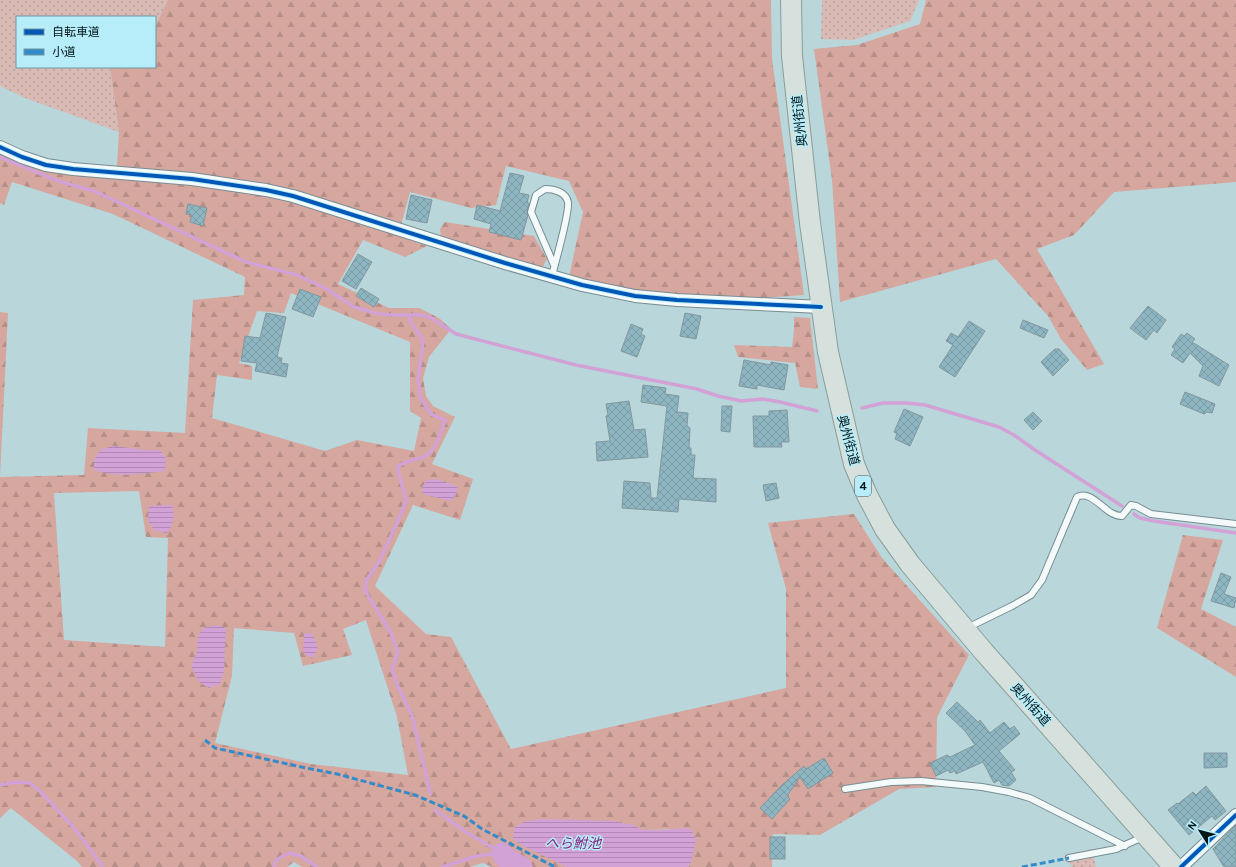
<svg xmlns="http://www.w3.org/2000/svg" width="1236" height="867" font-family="Karla,'Noto Sans JP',sans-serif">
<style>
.grass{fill:url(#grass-dots)}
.forest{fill:url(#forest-firs);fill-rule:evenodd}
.water{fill:url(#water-rules)}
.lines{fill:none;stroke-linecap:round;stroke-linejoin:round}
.stream{stroke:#d2a1d5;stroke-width:3.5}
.river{stroke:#d2a1d5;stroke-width:21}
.building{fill:url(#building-cross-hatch);stroke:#82979d}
.service-casing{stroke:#778d92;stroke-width:8}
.minor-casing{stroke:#778d92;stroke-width:14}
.trunk-casing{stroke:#889e9b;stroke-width:22}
.service{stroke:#f4f9fa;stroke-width:6}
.minor{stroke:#f4f9fa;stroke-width:12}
.trunk{stroke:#d6e0dc;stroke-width:20}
.quiet{stroke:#338bc9;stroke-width:3;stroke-dasharray:6 3;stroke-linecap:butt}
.cycleway-casing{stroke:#b7edf8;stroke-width:6}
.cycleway{stroke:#0057b8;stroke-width:4}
.labels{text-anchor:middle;stroke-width:3;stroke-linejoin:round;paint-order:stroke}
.shield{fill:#b7edf8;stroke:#38565c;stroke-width:1}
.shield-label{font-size:12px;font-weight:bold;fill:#021519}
.street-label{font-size:13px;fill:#021519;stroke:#b7edf8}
.water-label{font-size:14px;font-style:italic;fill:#87257f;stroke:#b7edf8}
</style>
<defs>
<pattern id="grass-dots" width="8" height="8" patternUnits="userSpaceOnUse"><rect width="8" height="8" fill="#d9bab4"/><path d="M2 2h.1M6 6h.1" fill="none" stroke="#b99f9a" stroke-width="1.8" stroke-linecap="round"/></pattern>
<pattern id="forest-firs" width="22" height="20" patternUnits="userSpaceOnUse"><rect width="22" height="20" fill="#d6a79e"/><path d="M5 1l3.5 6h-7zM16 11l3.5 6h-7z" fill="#b68f88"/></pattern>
<pattern id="water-rules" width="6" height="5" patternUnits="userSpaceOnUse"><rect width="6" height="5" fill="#d2a1d5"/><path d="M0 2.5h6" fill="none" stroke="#b38ab6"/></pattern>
<pattern id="building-cross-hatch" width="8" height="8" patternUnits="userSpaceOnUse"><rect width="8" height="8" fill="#8eb6c2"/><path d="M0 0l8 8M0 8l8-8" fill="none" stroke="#799ca6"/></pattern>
</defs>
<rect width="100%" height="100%" fill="#b9d6db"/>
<!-- grass -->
<g class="grass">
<path d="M0,0h168l-13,27v-10h-138v50h93l9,65 -94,-34 -25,-12z"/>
<path d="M822,0h97l-9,21 -57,19 -32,-1z"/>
<path d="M1092,849l4,18h-23l-10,-11z"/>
</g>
<!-- forest -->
<g class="forest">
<path d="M168,0h603l1,59 32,236 -72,5 -113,-11 -50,-12 14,-65 -14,-31 -63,-15 -10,39 -25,3 -61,-16 -12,44 29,10 -22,11 -42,-17 -25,44 51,24h30l20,10 12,11 -22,28 -6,21 3,18 7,10 22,11 -23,47 41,15 -13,41 -47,-15 -38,81 51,48 25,3 60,112 275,-61v-99l-18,-66 86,-9 28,44 87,97 -32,62 -1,70 -37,2 -79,46 -47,-1 -1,33h-84l3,-4v-34l-48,1 -121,15 45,22h-75l-9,-4 -13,4h-168l-8,-5 -7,5h-205l-5,-6 -66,-53 -11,10v-506l8,1 -8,164 84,-2 4,-47 97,5 8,-133 51,-5 1,-18 -132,-63 -101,-32 -8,23 -4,-2v-51l21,9 96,6 2,-35 -9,-65h45v-40zM291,293l119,49v69l11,7 -7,33 -57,-11 -32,11 -113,-33 5,-43 35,5v-14l-13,-3 18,-52 27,2zM139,491l7,46 22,1 -3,109 -101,-7 -10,-147zM366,620l31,97 11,58 -97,-11 -96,-21 17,-67 2,-48 60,5 9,33 49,-11 -9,-26z"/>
<path d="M926,0h310v182l-122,10 -40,43 -37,14 67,115 -17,6 -26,-31 -13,-23 -52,-57 -156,43 -8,-122 -18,-131 43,-4 63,-21z"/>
<path d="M445,222l89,14 13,23 -5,9 -101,-30 -1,-9z"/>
<path d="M794,317l16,1 8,71 -18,-2 -5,-24 -57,-6 -4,-12 58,2 2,-17z"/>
<path d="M1183,535l40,5 -22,69 35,18v50l-79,-49z"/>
</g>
<!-- water -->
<g class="water">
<path d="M112,446c16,1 32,5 48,4l6,8 -1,13c-25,3 -47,7 -71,-1v-10l6,-10z"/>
<path d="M436,479l21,7c1,6 -1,11 -7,15l-27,-7 -1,-7 5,-7z"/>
<path d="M163,505h9c3,11 2,19 -5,28l-12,-2 -7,-10 1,-15z"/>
<path d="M218,625l8,3 -2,44 -4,12 -11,4 -10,-6 -8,-16 6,-14 1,-16 5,-8z"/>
<path d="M311,633c7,9 9,17 1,25l-9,-5 1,-19z"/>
<path d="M542,819l71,2 20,4 10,5h22l17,-2 9,1 5,11 -5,23 -3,4h-121l-46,-22 -8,-7 1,-10 11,-7z"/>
</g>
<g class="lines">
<!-- stream -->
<g class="stream">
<path d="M0,157l58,24 36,10 152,71 51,13 28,13 29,19 21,6 14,2h20l1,6 13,19 -5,39 2,18 11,17 14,6c-5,13 -8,31 -22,37 -10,4 -17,3 -26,10l9,33 -6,16 -21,46 -12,17 -2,8 3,9 22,35 8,21 -6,18 7,19 13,26 17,73 1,6"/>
<path d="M409,315h13l9,3 25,16 120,31 121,24 21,7 23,5 22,-2 17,3 37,9"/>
<path d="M862,408l21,-5h23l19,2 74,22 15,8 21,15 87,56"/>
<path d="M1134,514l6,4 14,3 82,12"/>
<path d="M0,785l17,-3 13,1 11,9 34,37 28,38"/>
<path d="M435,810l31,22 36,21"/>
<path d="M274,867l2,-7 13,-7 12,3 16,11"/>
<path d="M442,867l35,-11 24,-3"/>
</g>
<!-- river -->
<path class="river" d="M502,853l2,4 18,10"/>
</g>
<!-- building -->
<g class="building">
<path d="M510,173l14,3 -5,17 10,2 -2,8h2l-2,8 1,4 -7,25 -32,-8 2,-8 -17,-5 3,-14 23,6z"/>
<path d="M411,195l21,5 -5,23 -21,-4z"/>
<path d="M188,204l19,4 -4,18 -13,-4 2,-7 -6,-1z"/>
<path d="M358,254l14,8 -16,27 -14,-8z"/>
<path d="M361,288l18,11 -5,8 -18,-11z"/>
<path d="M300,289l21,8 -8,20 -21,-8z"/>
<path d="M1148,306l18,14 -9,13 -3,-3 -8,10 -16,-12z"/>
<path d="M266,313l20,4 -9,40 5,1 -1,5 7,1 -2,13 -31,-6 2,-8 -16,-2 4,-25 15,2z"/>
<path d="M685,313l16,3 -5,23 -16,-3z"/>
<path d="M1023,320l25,10 -4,8 -24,-10z"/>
<path d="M969,321l16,10 -30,46 -16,-10 14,-22 -7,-4 5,-8 7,4z"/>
<path d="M631,324l12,5 -2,5 4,2 -8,21 -16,-6z"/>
<path d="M1187,333l8,6 -3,3 37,23 -10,21 -20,-10 4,-10 -13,-13 -7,10 -12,-8 4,-6 -3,-2 9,-13 3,2z"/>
<path d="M1055,349h4l10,11 -16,16 -12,-14z"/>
<path d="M744,360l27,5v-3l17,3 -4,25 -27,-5v4l-18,-3z"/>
<path d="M643,385l23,3 -1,6 14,2 -2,16 11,1 -1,13 3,2 -1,20h2v7h4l-2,23 23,1v23l-37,-3 -1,13 -56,-4 2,-27 26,2 1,15h6l10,-92 -26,-4z"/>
<path d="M1185,392l30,12 -3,9 -5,-1 -3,2 -24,-10z"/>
<path d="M629,401l5,29 11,-1 3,28 -51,4 -1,-19 14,-1 -4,-25 2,-1 -2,-11z"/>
<path d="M722,406h10l-2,26 -9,-1z"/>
<path d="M904,409l19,8 -13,29 -15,-7 2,-5 -3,-2z"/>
<path d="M787,410l2,32h-8l1,5h-28l-1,-31h16v-5z"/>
<path d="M1033,412l9,9 -9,9 -9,-10z"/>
<path d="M776,483l3,15 -13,3 -3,-16z"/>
<path d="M1221,573l10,4 -7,17 12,4 -2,10 -23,-7z"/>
<path d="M957,702l21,20 2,-2 10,13 14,-11 6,7 4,-3 6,8 -21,17 16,19 -4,2 5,8 -7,6 -7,-1 -3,-5 -5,3 -11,-21 -27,12 -1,-3 -5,2 -2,-3 -12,6 -6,-13 17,-8 3,2 25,-12 -10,-14 -19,-18z"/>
<path d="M1204,753h23v14l-23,1z"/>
<path d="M824,758l9,15 -25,16 -8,-12 -13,19 3,3 -18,20 -12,-11 22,-23 22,-19 2,3z"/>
<path d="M1206,786l20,25 -11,9 -3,-4 -23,19 -21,-25 9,-7 1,1 15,-12 3,3z"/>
<path d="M1236,825v42h-12l-11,-18z"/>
<rect x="770" y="837" width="15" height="22"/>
</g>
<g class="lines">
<defs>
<g id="service">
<path d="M552,276c3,-13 18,-64 16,-74 -2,-10 -14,-13 -23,-13l-9,6 -5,17 23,53"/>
<path d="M967,628l45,-22 19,-11 11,-15 35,-83c16,-8 29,20 45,19l9,-11 5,1 15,8 85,10"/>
<path d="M845,789l46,-7 30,-1 61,6 27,5 21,6 95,48"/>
<path d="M1069,858l47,-9 27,-12"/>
</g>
<g id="minor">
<path d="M0,147l22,10 24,8 27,4 119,10 74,11 27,6 212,67 77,22 53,11 42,4 144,7"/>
<path d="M1181,867l55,-52"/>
</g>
<path id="trunk" d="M791,0l1,56 18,167 18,129 26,112 13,31 18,34 25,35 74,88 190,215"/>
</defs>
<!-- service casing -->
<use href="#service" class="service-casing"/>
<!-- minor casing -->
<use href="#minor" class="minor-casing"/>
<!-- trunk casing -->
<use href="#trunk" class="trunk-casing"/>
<!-- service -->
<use href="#service" class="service"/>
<!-- minor -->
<use href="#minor" class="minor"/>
<!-- trunk -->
<use href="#trunk" class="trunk"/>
<!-- quiet -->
<g class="quiet">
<path d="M205,740l10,8 91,20 31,6 78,21 49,21 18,13 73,38"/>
<path d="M1022,867l47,-9"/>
</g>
<defs>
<g id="cycleway">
<path d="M0,147l22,10 24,8 27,4 119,10 74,11 27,6 212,67 77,22 53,11 42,4 144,7"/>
<path d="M1181,867l55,-52"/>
</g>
</defs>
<!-- cycleway casing -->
<use href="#cycleway" class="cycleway-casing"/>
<!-- cycleway -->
<use href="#cycleway" class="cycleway"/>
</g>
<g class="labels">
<!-- shield labels -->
<rect class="shield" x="855" y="476" width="16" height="20" rx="3"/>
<g class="shield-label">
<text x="863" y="490">4</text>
</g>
<!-- street labels -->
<g class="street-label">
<text transform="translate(799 121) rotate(-96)" y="5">奥州街道</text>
<text transform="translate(849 440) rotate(75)" y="5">奥州街道</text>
<text transform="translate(1031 704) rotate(48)" y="5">奥州街道</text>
</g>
<!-- water labels -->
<g class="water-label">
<text x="573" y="848">へら鮒池</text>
</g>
</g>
<!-- legend -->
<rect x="16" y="16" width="140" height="52" fill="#b7edf8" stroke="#6f979f"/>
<rect x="24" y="29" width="20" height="6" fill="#0057b8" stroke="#6f979f"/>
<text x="52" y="36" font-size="12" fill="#021519">自転車道</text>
<rect x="24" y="49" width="20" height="6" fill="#338bc9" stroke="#6f979f"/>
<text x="52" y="56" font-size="12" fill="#021519">小道</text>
<!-- north arrow -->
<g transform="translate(1200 831) rotate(306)" stroke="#b7edf8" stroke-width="3" paint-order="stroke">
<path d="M0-3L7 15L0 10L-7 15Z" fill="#021519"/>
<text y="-6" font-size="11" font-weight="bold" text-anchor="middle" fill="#021519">N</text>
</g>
</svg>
